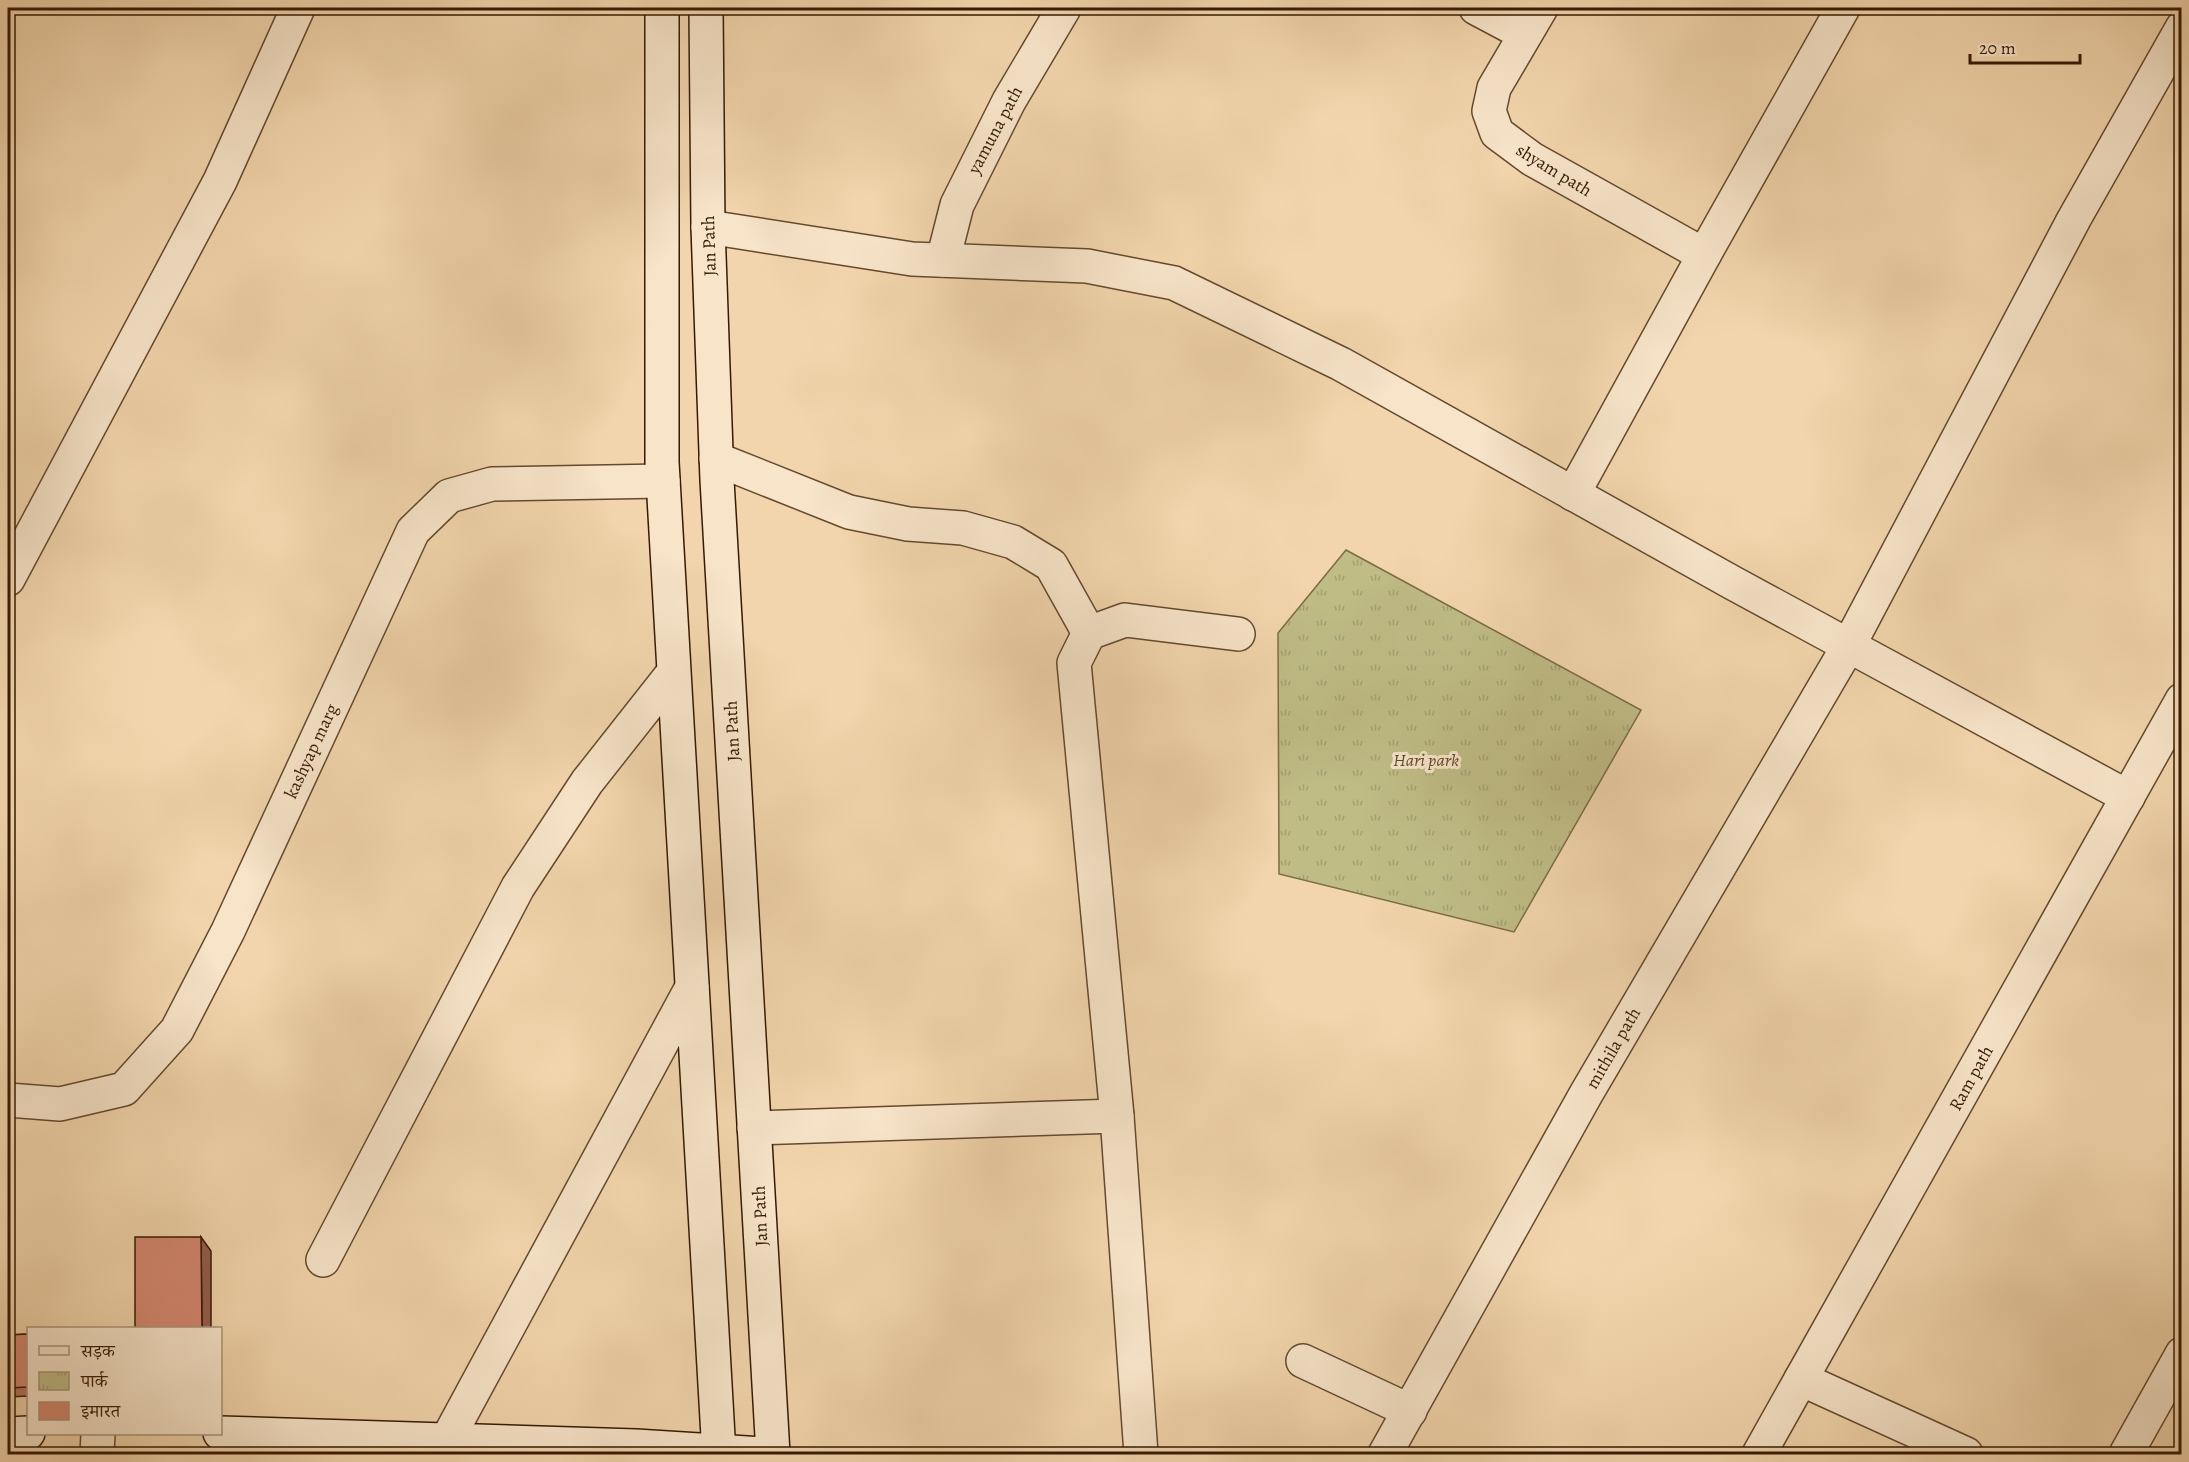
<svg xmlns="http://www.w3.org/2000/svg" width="2189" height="1462" font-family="Alegreya,'Noto Serif Devanagari',serif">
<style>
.park{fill:url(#park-tufts);stroke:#7a6c44;stroke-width:1.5}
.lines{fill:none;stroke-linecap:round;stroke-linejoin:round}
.street-casing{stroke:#644a2d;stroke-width:36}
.secondary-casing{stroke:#351b03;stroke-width:36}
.street{stroke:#f7e4c9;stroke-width:33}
.secondary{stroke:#f7e4c9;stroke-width:33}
.wall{fill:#b67460;stroke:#351b03;stroke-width:1.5}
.shaded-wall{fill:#945e4e;stroke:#351b03;stroke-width:1.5}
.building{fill:#d48770;stroke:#351b03;stroke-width:1.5}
.labels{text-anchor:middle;stroke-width:6;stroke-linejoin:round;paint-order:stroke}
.street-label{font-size:18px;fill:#351b03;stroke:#f7e4c9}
.park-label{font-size:18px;font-style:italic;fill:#5e4b2a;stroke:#f7e4c9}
</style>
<defs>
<pattern id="park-tufts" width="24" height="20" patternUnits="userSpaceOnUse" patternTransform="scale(1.5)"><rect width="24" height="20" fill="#bfbc86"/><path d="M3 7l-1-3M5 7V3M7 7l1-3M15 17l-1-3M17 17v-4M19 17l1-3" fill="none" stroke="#a5a172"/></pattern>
</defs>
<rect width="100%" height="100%" fill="#f2d5ac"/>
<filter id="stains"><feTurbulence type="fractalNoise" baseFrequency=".00333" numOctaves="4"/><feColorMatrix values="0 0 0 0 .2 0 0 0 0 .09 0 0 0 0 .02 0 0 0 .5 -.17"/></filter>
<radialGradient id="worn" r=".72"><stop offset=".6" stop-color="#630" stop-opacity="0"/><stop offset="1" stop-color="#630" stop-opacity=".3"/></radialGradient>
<!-- park -->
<path class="park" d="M1346,550l295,160 -127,222 -235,-58 -1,-241z"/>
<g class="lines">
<defs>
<g id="street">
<path d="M1476,8l49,26"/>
<path d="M1541,8l-47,80 -5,23 8,22 35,26 172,96"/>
<path d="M708,227l204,32 175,7 87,17 167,81 392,219 395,214"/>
<path d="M943,260l14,-55 52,-104 55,-93"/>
<path d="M716,459l133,53 59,12 55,4 50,14 38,23 38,68"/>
<path d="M1573,494l131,-239 139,-247"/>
<path d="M8,579l212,-398 78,-173"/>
<path d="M8,1100l52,4 64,-15 53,-59 51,-99 185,-400 36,-35 43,-12 171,-3"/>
<path d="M754,1128l363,-12"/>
<path d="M323,1260l195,-373 69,-105 86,-109"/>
<path d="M1303,1361l107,50"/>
<path d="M1801,1379l165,75"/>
<path d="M447,1440l245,-453"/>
<path d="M97,1454l1,-20"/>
<path d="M1141,1454l-24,-338 -43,-453 15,-30 36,-13 113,14"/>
<path d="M1385,1454l201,-360 263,-449 225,-426 108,-191"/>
<path d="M1759,1454l423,-754"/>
<path d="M2126,1454l56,-100"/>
</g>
<g id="secondary">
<path d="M662,8v454l57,992"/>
<path d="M706,8l2,219 9,253 56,974"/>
<path d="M220,1433l416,13 129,8"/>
<path d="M8,1434l20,-1"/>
</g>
</defs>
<!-- street casing -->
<use href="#street" class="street-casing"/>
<!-- secondary casing -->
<use href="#secondary" class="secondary-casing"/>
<!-- street -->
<use href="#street" class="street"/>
<!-- secondary -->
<use href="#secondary" class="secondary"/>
</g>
<!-- wall -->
<path class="wall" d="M28,1334v62l-20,1v-62z"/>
<!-- shaded-wall -->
<path class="shaded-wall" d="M201,1237l10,14v78h-9z"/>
<!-- building -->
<g class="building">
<path d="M135,1237h66l1,92h-67z"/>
<path d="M28,1334v53l-20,1v-53z"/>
</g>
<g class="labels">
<!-- street labels -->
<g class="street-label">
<text transform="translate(995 130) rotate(-62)" y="6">yamuna path</text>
<text transform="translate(1554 170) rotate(31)" y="6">shyam path</text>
<text transform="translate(709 246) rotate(-92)" y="6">Jan Path</text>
<text transform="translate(732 731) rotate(-93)" y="6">Jan Path</text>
<text transform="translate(311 751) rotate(-65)" y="6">kashyap marg</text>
<text transform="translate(1613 1048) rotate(-60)" y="6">mithila path</text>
<text transform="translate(1971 1078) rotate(-61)" y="6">Ram path</text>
<text transform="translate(760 1216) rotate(-93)" y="6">Jan Path</text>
</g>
<!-- park labels -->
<g class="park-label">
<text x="1426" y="766">Hari park</text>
</g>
</g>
<!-- margin -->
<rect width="2189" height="1462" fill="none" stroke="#f2d5ac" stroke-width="30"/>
<rect x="9" y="9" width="2171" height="1444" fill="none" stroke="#351b03" stroke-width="3"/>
<rect x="15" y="15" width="2159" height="1432" fill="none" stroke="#351b03" stroke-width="1.5"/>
<!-- legend -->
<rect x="27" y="1327" width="195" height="108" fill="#f7e4c9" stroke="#a9947a" stroke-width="1.5"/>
<rect x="39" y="1346" width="30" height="9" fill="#f7e4c9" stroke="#a9947a" stroke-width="1.5"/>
<text x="81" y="1357" font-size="18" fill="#351b03">सड़क</text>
<rect x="39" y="1372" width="30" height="18" fill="url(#park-tufts)" stroke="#a9947a" stroke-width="1.5"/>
<text x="81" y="1387" font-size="18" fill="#351b03">पार्क</text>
<rect x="39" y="1402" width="30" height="18" fill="#d48770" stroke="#a9947a" stroke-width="1.5"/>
<text x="81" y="1417" font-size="18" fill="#351b03">इमारत</text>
<!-- scale -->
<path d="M1970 54v9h110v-9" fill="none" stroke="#351b03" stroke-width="3"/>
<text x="1979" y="54" font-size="18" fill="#351b03" stroke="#f7e4c9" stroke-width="4.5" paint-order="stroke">20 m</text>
<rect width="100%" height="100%" filter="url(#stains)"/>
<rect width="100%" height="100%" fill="url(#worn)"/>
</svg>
